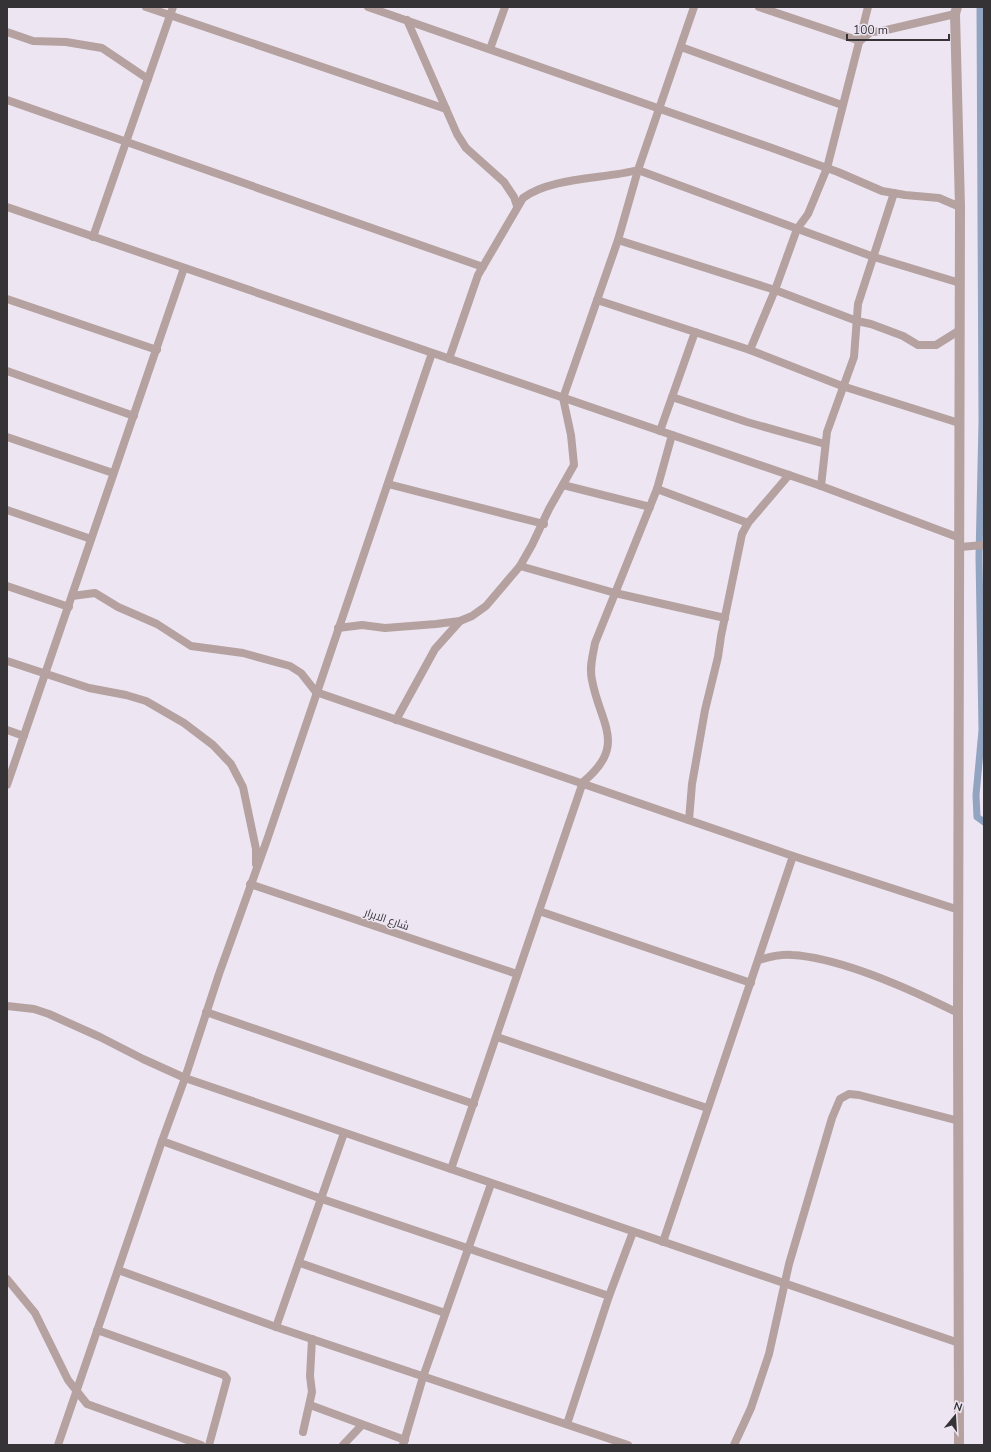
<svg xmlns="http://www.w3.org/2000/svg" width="991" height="1452" font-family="'Nunito Sans',Cairo,sans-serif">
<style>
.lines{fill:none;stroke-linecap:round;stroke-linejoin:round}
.canal{stroke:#91a4c2;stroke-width:7}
.minor{stroke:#b5a2a0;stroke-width:8}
.tertiary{stroke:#b5a2a0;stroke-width:10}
.labels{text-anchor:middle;stroke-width:3;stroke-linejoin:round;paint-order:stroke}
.street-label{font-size:11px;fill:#363337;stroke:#ede6f2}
</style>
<rect width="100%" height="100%" fill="#ede6f2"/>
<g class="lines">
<!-- canal -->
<path class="canal" d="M980,7l2,415 -3,135 3,173 -6,65 1,22 7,5"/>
<!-- minor -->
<g class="minor">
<path d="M146,7l300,102"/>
<path d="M368,7l404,141 66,24 44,19 23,4 34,3 21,9"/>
<path d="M759,7l101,34 11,-9 11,-1 73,-17"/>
<path d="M407,20l50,114 9,14 38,34 10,15 3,9"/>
<path d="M7,32l26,9 33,1 36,6 46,31"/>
<path d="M681,47l161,58"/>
<path d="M490,49l15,-42"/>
<path d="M7,100l476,167"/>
<path d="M7,207l814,279 139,52"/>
<path d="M93,237l80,-230"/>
<path d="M618,240l157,50 82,31 14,3 32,12 15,9h18l24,-15"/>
<path d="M7,299l150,51"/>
<path d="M597,300l153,50 92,36 117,37"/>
<path d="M750,350l25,-60 22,-61 11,-15 19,-46 41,-161"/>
<path d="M449,359l29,-84 45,-77c27,-21 82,-19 115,-28l236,87 86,26"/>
<path d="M7,371l127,45"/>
<path d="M672,397l75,25 78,22"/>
<path d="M660,431l35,-99"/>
<path d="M7,437l106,36"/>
<path d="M388,484l156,40"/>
<path d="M563,485l87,22"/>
<path d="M821,486l6,-54 27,-75 4,-53 36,-111"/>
<path d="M657,489l91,34"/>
<path d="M7,510l84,29"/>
<path d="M960,547l24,-2"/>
<path d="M520,566l95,27 110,25"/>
<path d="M7,586l62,21"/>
<path d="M72,596l23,-3 23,14 39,17 34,22 52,7 47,13 11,7 15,19 477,164 166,54"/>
<path d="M338,628l24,-3 23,3 51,-4 24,-3 12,-5 14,-10 34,-40 12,-21 17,-36 25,-44 -3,-30 -8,-37 55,-158 20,-70 56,-163"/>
<path d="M7,661l82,27 37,7 20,6 38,22 29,22 18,19 12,23 13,62v15"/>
<path d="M396,720l39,-71 25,-28"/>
<path d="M7,730l17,6"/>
<path d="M7,785l177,-517"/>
<path d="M689,820l3,-36 13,-74 13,-53 3,-21 21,-102 6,-11 41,-48"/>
<path d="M250,884l267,90"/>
<path d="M539,911l212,72"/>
<path d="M759,960c10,-3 22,-6 33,-5 51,3 120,35 166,58"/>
<path d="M7,1006l27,3 15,5 51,23 43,22 42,19 774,265"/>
<path d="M206,1012l268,92"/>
<path d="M497,1037l210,71"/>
<path d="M162,1141l160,58 287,97"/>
<path d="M451,1169l132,-387c45,-37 17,-58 9,-102 -3,-13 1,-25 3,-37l62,-154 15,-54"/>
<path d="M663,1242l130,-386"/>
<path d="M300,1263l145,50"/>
<path d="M118,1270l158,57 352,118"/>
<path d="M7,1279l28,34 33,67 19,24 114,41"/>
<path d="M276,1327l68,-194"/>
<path d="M97,1330l127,45 3,4 -18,66"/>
<path d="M310,1405l95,35"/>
<path d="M567,1424l42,-128 24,-64"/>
<path d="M303,1432l9,-40 -2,-16 2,-37"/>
<path d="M58,1445l104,-304 23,-63 34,-104 48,-134 165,-487"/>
<path d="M343,1445l19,-20"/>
<path d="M403,1445l20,-68 68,-193"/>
<path d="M734,1445l17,-37 18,-54 20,-90 43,-146 8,-19 9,-5 10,1 100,26"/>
</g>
<!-- tertiary -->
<path class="tertiary" d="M957,7l-2,7 5,193 -2,806 1,432"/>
</g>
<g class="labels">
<!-- street labels -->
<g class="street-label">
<text transform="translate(387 919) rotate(19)" y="4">شارع الابرار</text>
</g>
</g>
<!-- border -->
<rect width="991" height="1452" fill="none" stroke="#363337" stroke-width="16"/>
<!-- north arrow -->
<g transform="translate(955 1416) rotate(18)" stroke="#ede6f2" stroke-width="3" paint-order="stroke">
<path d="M0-3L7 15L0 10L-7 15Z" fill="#363337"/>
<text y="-6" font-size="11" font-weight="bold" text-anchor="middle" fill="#363337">N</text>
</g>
<!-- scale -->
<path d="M847 34v6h102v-6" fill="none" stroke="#363337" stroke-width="2"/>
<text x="853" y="34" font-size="12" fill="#363337" stroke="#ede6f2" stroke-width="3" paint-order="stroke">100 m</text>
</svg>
